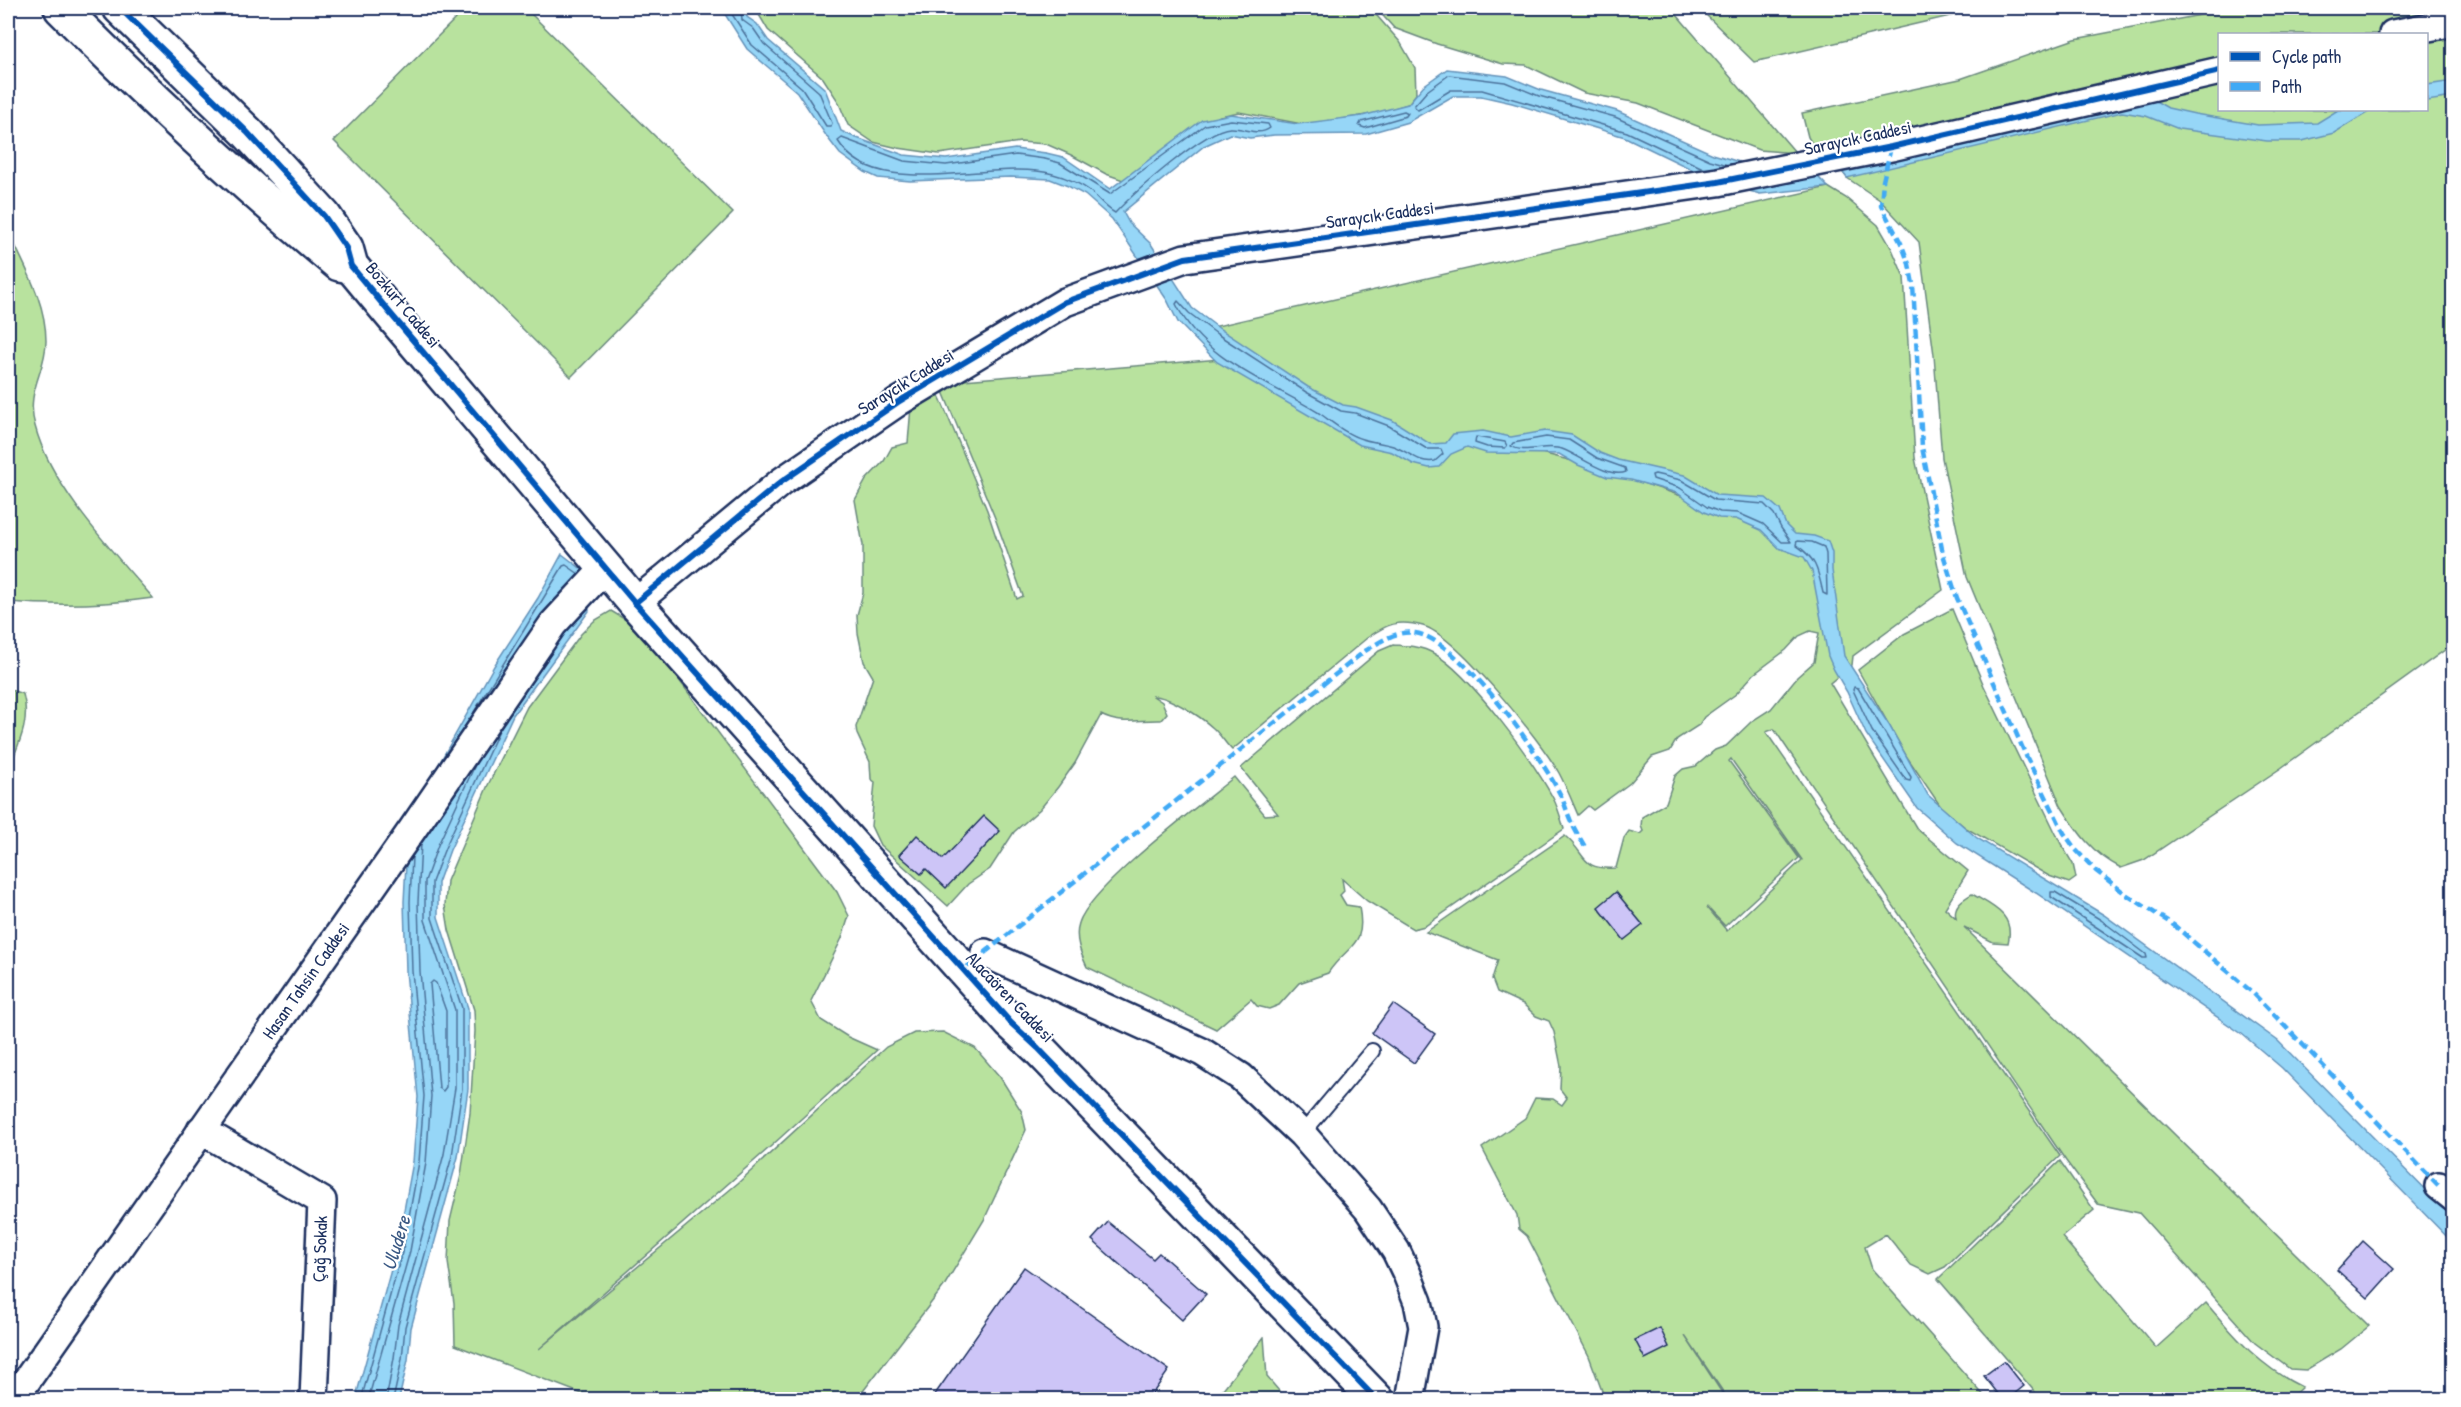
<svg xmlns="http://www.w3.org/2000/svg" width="2461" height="1407" font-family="'Patrick Hand',sans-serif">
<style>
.green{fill:#b8e29e;stroke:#6a887e;stroke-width:1.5;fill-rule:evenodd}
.water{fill:#96d6f7;stroke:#6593ba;stroke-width:1.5}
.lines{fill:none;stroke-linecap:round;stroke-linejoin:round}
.shore{stroke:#4c729b;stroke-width:1.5}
.building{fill:#cdc5f7;stroke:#1b2f5e;stroke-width:1.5}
.service-casing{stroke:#1b2f5e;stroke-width:18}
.minor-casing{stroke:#1b2f5e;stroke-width:32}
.tertiary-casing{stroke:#1b2f5e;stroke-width:38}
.service{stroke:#fff;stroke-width:14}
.minor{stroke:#fff;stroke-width:27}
.tertiary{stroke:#fff;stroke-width:33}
.quiet{stroke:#3fa9f5;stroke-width:4.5;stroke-dasharray:9 4.5;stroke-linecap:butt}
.cycleway-casing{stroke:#fff;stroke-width:10}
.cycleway{stroke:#0057b8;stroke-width:6}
.labels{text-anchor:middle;stroke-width:4.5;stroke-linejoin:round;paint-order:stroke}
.street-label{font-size:18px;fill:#1b2f5e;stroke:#fff}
.water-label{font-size:20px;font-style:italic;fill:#3a5984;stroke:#fff}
</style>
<rect width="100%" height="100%" fill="#fff"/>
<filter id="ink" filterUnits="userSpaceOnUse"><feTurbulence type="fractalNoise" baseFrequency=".0167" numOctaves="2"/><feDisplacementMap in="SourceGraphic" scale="12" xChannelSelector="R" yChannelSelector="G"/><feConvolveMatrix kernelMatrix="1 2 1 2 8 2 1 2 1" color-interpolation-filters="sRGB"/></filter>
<g filter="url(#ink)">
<!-- green -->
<g class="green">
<path d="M466,8h59l208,205 -162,164 -237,-236z"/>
<path d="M755,8h615l30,34 15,26 1,26 -8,10 -30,9 -71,12 -68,-13 -19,4 -20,11 -77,53 -17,-6 -35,-19 -25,-11 -26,-2 -81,12 -41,-6 -25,-6 -25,-17 -10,-24 -15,-23 -55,-48z"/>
<path d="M1376,8h295l125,145 -37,-3 -121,-47 -54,-10 -58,-28 -23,-1 -66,-20 -43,-16z"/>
<path d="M1699,8h285l-230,54z"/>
<path d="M2237,8h216v636l-172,124 -137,92 -23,8c-29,-15 -43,-35 -60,-62l-94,-229 -25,-119 -8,-103 -15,-113 -39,-42 -33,-22 -10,-13 -18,-9 -11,-19 -6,-24 158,-34 115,-40zM2220,34h206v76h-206z"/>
<path d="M1828,187l18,11 32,27 14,24 12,28 11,181 28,132 -90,66 -1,9 -22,18 87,146 51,42 -23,37 11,10c-3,-13 6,-18 16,-24 22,13 43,21 36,49l-15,-1 -29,-15 405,399 -28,23 -35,21 -16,-1 -35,-26 -116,-130 -41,-9 -32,-43 -292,-432 -8,3 294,424 -115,111 -15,7 -19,-9 -25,-31 -21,13 7,22 115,130h-259l-43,-63 41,63h-121l-16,-43 -62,-120 -8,-7 -2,-14 -35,-67 43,-30 10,-20 18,1 9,6 5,-7 -7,-9 1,-23 -7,-34 -5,-11 -13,-5 -13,-12 -26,-12 -5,-13 6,-19 -72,-28 139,-96c23,19 14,34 51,32l8,-30 5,-7 11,3 3,-3 -2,-5 1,-9 24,-14 9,-27 8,-7 13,-3 19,-16 11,-4 26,-25 19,-12 26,-32 17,-15 5,-29 -9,-2 -11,5 -13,14 -32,24 -18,20 -32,23 -5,8 -22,14 -7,12 -18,6 -22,26 -37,27 -5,-4 -10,9c-6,-14 -12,-29 -19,-42 -18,-32 -103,-138 -136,-147 -25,-7 -36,-2 -56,12l-135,112c-7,-7 -12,-16 -19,-22 -13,-12 -44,-32 -60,-32l9,6 5,11 -6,7c-21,-1 -40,6 -60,-5l-26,48 -17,24 -18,22 -26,23 -24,37 -22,15 -20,22 -68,-61 -9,-19 4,-44 -4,-3 -1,-17 -13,-28 -1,-7 17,-50 -9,-15 -6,-29 -1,-18 6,-22v-48l-8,-45 11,-20 18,-19 8,-14 16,-4 6,-72 18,10 9,19 46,110 30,89 6,-3 -28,-78 -56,-136 282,-23 173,85 38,16 27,-14 -18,6 -102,-37 -131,-87zM1471,441l108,11 161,64 -144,-49 -74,-19 -57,-4zM1740,516l84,35 4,38 -10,-2 -4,-26zM1731,759l71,101 -75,71 -20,-24 18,19 74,-68 -70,-97z"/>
<path d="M8,230c16,36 38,71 38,111 0,31 -21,50 -11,85 16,61 77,125 118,172 -49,7 -96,8 -145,4z"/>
<path d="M1952,609l32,77 77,158 12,20 3,14 -7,5 -20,-7 -83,-48 -25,-21 -34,-50 -49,-87 46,-36z"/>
<path d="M611,611l30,18 196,263 12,24 -7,22 -31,63 10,19 27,17 29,13 -108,98 -230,201 199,-166 148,-136 28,-14 29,-1 32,16 25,29 22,35 4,18 -42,90 -40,66 -87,113h-273l1,-4 -130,-50 -1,-42 -6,-41 2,-41 11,-46 9,-62 5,-82 -1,-21 -25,-80 -4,-25 2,-24 41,-96 39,-78 54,-73 13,-13z"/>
<path d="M1393,645c14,1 28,1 40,8 37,20 100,108 120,145 5,9 8,21 11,31l-139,97 -12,3 -46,-28 -25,-22 2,12 -4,4 6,10 13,2c8,41 -12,37 -31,66l-29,10 -20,22 -10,4 -12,-3 -6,-7 -35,30 -129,-62c-6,-13 -13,-29 -8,-44 11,-36 122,-119 155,-146l31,38 13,-1 -37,-46 138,-117z"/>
<path d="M8,689l15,5c8,28 -5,51 -15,77z"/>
<path d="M2060,1161l34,49 -32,27 94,111 50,-45c29,34 54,64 96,84l-14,13 -247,-1 -103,-120z"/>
<path d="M1264,1337l3,40 19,22h-71z"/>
</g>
<!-- water -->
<g class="water">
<path d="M721,8h25l1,9 10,7 11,16 57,49 16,42 13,6 50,18 42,4 69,-10 31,4 17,4 47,32 92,-69 29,-6 67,10 64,-8 46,-12 15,-18 24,-17 60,7 34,14 76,21 96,43 43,13 57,5 15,15 -68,7 -40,-11 -95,-46 -113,-34 -31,-7h-28l-45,26 -42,12 -92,1 -24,3 -20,-4 -26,12 -81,66 6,11 22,21 41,64 28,21 88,58 35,18 13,2 36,13 38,24 16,-1 7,-9 30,-3 28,6 34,-6 27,4 28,18 18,7 66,15 33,20 49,3 14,12 6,15 9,9 19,2 14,5 4,12v17l12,86 45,69 39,70 49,43 127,77 174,126 175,177v25l-171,-175 -40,-34 -206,-141 -79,-50 -40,-35 -51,-74 -19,-42 -13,-22 -6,-14 -16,-85 -8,-14 -25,-9 -18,-18 -25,-11 -17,-1 -15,-6 -27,-19 -46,-13 -24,-3 -29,-12 -19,-11 -73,-1 -19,-6 -16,7 -12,13 -10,1 -16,-4 -21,-12 -32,-7 -143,-83 -39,-40 -11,-22 -55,-81 -27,-24 -17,-9 -18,-7 -39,-2 -101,4 -32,-3 -13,-6 -25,-18 -13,-17 -30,-45 -50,-43z"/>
<path d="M2453,81v16l-26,4v-16z"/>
<path d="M2152,99l16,9 27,6 63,11 59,-2 21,-13h34l-38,23 -32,8h-35l-88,-12 -33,-13 -24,-4 -275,66 -10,-13z"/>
<path d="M562,554l26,20 1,37 -76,104 -63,135 -12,33v34l30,91v81l-10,68 -47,171 -3,32 -9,39 -44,1 42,-152 16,-86 5,-65 -12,-126 -2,-69 3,-58 15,-50 72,-128 44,-68z"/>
</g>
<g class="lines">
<!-- shore -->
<g class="shore">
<path d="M728,8l24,37 50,43 24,38h5l1,-3 -13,-31 -55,-48 -11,-16 -11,-8 -1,-12"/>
<path d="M1404,111l4,2 -2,3 -41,12 -6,-2 2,-4z"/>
<path d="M1231,120l37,4 2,4c-12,9 -26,-1 -40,0 -25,1 -97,66 -115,85 -9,-5 -16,-14 -24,-21 -9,-8 -26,-15 -38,-18 -60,-17 -177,30 -215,-33l4,-3 62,23 42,4 70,-10 29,4 15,4 50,31 95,-69z"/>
<path d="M1705,169l-78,-37 -145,-42h-31l-33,20 -4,-4 13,-15 22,-16 56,7 34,14 76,21 95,43 18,5"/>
<path d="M1178,301l11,12 28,21 89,58 35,19 14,2 34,13 38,23h14l2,5 -8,7c-17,3 -27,-10 -42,-15 -10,-3 -21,-4 -31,-7 -15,-4 -30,-17 -43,-26 -50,-31 -115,-52 -143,-109z"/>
<path d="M1476,437l29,5 2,4 -2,2 -18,-1 -12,-4z"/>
<path d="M1546,437l23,3 28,18 28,10 1,4c-18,7 -47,-17 -64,-23 -16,-6 -38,6 -51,-3l2,-3z"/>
<path d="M1655,474l26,6 34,20 49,4 10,10 7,14 10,14h-9l-19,-18 -25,-11 -18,-1 -13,-5 -27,-19 -27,-9 -1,-4z"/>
<path d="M1797,541l15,1 12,5 2,7 1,41 -4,-2c-5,-23 -7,-35 -27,-48z"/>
<path d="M1854,687l4,1 53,89 -1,4 -4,-1 -34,-49 -19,-41z"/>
<path d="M474,712l89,-146 3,-1 13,9"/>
<path d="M2051,892h4l46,28 45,34 1,4h-4l-92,-61z"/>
<path d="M433,981l3,2 10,28v76l-3,4 -4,-3 -9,-104z"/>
<path d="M361,1400l42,-151 16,-87 5,-66 -12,-125 -2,-69 2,-46"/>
<path d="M368,1400l42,-149 16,-88 5,-67 -11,-125 -2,-69 3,-59"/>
<path d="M386,1400l8,-42 4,-33 46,-171 11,-66v-78l-30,-90v-39l13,-36 38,-82"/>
<path d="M393,1400l9,-41 3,-32 47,-171 10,-67v-81l-30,-90v-36l13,-34 56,-122"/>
</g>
</g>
<!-- building -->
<g class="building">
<path d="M984,816l16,15 -54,57 -20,-19 -5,5 -22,-19 18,-20 26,24z"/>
<path d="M1616,892l27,33 -19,15 -26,-33z"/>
<path d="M1393,1004l42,30 -21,29 -42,-30z"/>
<path d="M1108,1222l45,37 6,-6 47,41 -24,26 -90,-80z"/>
<path d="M2363,1241l31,28 -26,29 -31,-28z"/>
<path d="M1024,1267l145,103 -21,30h-217z"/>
<path d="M1660,1328l9,19 -24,12 -10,-19z"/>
<path d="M2004,1361l20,25 -17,14h-4l-19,-24z"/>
</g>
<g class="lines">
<defs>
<path id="service" d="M1302,1134l70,-83"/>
<g id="minor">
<path d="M2393,34l61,-12"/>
<path d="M635,603l146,-121 117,-80 167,-100 120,-44 533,-76 173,-35 329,-76"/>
<path d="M985,953l217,99 39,25 61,57 66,75 28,42 11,23 11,28 5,25 -13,73"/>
<path d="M201,1130l121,71 -8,199"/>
<path d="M2439,1186l15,12"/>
<path d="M13,1400l399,-570 141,-206 52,-56"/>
</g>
<g id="tertiary">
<path d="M61,8c89,89 181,175 278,256l12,2"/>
<path d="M120,8l127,124 77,84 22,32 5,18 39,47 245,290 376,420 27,25 339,352"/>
</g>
</defs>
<!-- service casing -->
<use href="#service" class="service-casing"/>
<!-- minor casing -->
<use href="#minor" class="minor-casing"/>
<!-- tertiary casing -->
<use href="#tertiary" class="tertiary-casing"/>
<!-- service -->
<use href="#service" class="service"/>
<!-- minor -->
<use href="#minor" class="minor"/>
<!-- tertiary -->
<use href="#tertiary" class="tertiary"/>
<!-- quiet -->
<g class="quiet">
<path d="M1891,147l-8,34 -2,25 20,37 8,21 4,20 9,163 21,107 14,44 70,160 37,75 12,17 20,21 31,24 48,31 78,67 186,193"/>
<path d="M963,970l402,-319c15,-9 31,-21 50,-18 45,6 128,125 147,165 3,7 5,14 8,21 4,10 10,19 15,28"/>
</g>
<defs>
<g id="cycleway">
<path d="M120,8l127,124 77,84 22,32 5,18 39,47 245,290 376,420 27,25 339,352"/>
<path d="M635,603l146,-121 117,-80 167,-100 120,-44 533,-76 173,-35 329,-76"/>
</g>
</defs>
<!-- cycleway casing -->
<use href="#cycleway" class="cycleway-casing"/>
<!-- cycleway -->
<use href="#cycleway" class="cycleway"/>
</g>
</g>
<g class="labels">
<!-- street labels -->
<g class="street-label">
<text transform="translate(1858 138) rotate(-12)" y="6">Saraycık Caddesi</text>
<text transform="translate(1380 215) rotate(-8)" y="6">Saraycık Caddesi</text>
<text transform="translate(403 305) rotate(50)" y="6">Bozkurt Caddesi</text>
<text transform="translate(906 382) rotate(-32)" y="6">Saraycık Caddesi</text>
<text transform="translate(306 981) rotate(-55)" y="6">Hasan Tahsin Caddesi</text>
<text transform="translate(1010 997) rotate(46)" y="6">Alacaören Caddesi</text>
<text transform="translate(320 1249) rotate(-88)" y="6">Çağ Sokak</text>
</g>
<!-- water labels -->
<g class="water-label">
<text transform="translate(396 1243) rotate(-73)" y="7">Uludere</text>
</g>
</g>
<!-- margin -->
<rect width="2461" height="1407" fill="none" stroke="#fff" stroke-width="30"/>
<rect x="15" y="15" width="2431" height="1377" fill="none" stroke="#1b2f5e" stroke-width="2" filter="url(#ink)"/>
<!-- legend -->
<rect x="2218" y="33" width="210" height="78" fill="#ffffff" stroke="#a4acbf" stroke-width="1.5"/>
<rect x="2230" y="52" width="30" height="9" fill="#0057b8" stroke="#a4acbf" stroke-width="1.5"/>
<text x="2272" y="63" font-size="18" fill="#1b2f5e">Cycle path</text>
<rect x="2230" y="82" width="30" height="9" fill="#3fa9f5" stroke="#a4acbf" stroke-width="1.5"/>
<text x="2272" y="93" font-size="18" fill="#1b2f5e">Path</text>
</svg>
